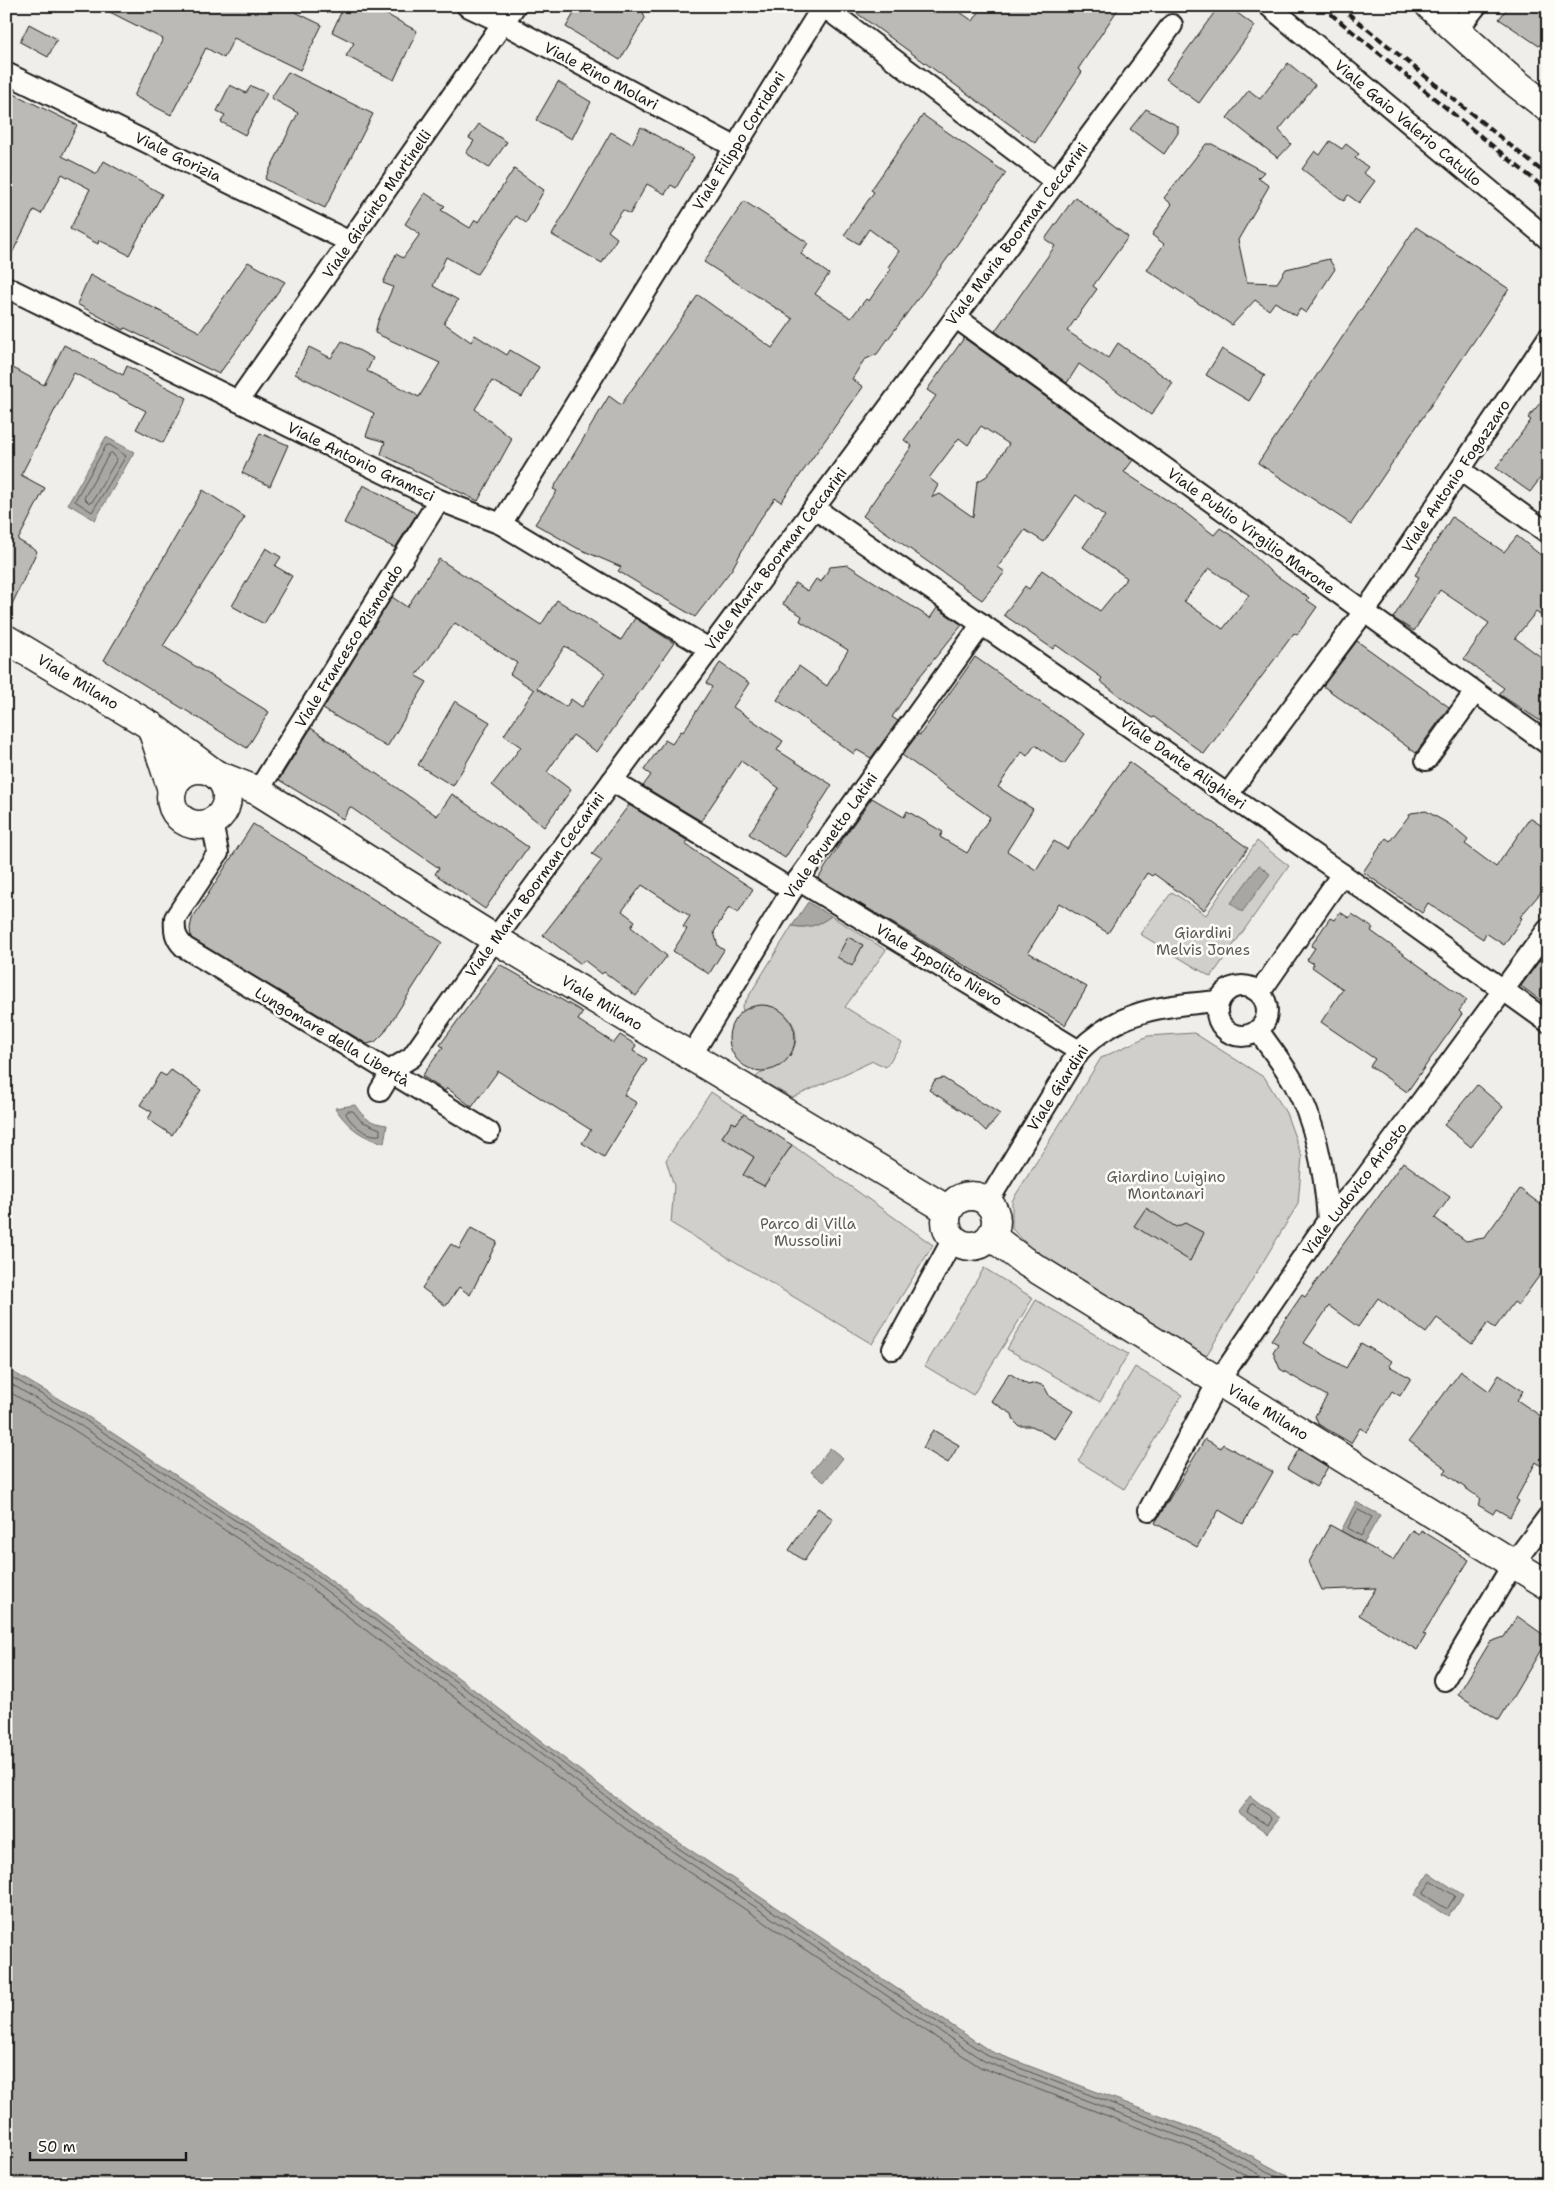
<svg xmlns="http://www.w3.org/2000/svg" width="1554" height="2190" font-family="'Shantell Sans',sans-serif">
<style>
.green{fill:#d0cfcc;stroke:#767674}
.water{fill:#a8a7a3;stroke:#706f6d}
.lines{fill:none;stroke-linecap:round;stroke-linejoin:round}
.shore{stroke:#545452;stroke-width:1}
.building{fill:#bbbab6;stroke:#1c1c1c;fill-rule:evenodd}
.street-casing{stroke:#1c1c1c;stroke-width:24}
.secondary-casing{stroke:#1c1c1c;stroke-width:31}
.street{stroke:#fdfcf7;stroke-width:20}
.secondary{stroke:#fdfcf7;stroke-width:28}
.rail{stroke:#1c1c1c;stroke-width:4;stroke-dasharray:8 4;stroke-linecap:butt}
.labels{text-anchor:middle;stroke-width:5;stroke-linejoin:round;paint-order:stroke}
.street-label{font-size:15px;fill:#1c1c1c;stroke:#fdfcf7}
.park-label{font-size:15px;fill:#5b5b5a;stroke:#fdfcf7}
</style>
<rect width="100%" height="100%" fill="#f0eeea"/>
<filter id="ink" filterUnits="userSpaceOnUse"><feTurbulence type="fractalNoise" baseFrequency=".02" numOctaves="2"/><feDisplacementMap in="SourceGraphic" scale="10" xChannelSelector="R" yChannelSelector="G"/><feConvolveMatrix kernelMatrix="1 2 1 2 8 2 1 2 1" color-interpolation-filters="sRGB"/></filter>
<g filter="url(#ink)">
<!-- green -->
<g class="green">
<path d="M1257,841l32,25 -78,111 -71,-43 32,-42 34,23z"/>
<path d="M831,916l55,34 -41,57 57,36 -16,24 -13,-6 -81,37 -36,-21c9,-10 23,-8 32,-19 24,-31 -11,-63 -45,-47l-1,-4 50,-81c16,3 27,-1 39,-10z"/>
<path d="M1194,1033l71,45 21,35 16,44 -4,47 -92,152 -174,-107 -20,-20v-28l89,-143 47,-22z"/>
<path d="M711,1092l33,22 -8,10 -4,-2 -10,15 32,20 -10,18 20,11 28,-41 141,100 -61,99 -201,-121 3,-37 -8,-26z"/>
<path d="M984,1268l49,30 -60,97 -48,-29z"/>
<path d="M1036,1300l92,54 -28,48 -93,-53z"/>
<path d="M1135,1367l47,28 -58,94 -46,-28z"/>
</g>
<!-- water -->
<g class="water">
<path d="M106,437l28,15 -39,68 -27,-16z"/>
<path d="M1259,865l11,9 -28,38 -11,-9z"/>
<path d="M808,902l23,14c-12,9 -23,13 -39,10z"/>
<path d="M355,1105c9,14 16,18 32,20l-3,18c-23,-6 -35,-15 -49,-35z"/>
<path d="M6,1368l75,44 232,155 328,250 349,234 225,86 87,47h-1296z"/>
<path d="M830,1448l13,10 -19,24 -13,-10z"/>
<path d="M1356,1502l24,13 -16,28 -23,-12z"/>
<path d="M1250,1796l29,22 -12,15 -29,-21z"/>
<path d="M1429,1873l34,22 -15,22 -33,-22z"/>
</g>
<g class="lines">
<!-- shore -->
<g class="shore">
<path d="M107,445h3l16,11 -34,56 -17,-11z"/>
<path d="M112,453l5,6 -25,43 -3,1 -5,-5 25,-44z"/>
<path d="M348,1111h5l8,10 19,8v6c-13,2 -28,-10 -34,-21z"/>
<path d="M6,1374l73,42 232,155 327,250 350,235 225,86 78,42"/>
<path d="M6,1381l69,41 232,154 328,250 349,235 226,87 68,36"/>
<path d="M6,1390l65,38 232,154 327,250 350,235 227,87 55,30"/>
<path d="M1358,1510l14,7 -11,19 -13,-8z"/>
<path d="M1253,1804l18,14 -4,7 -20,-13 3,-7z"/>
<path d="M1432,1881l23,15 -8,13 -24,-15z"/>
</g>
</g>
<!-- building -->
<g class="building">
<path d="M98,6h185l39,19 -22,45 -66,-32 -10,20 -18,-10 -35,67 -37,-19 29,-57z"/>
<path d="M344,6h27l46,25 -23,49 -48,-24 8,-13 -22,-11z"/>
<path d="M587,6h54l4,12 -25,42 -54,-33 10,-17 6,3z"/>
<path d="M847,6h104l22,15 10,-15h137l-42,63 4,3 -47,71z"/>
<path d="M1219,6h9l27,20 -56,77 -33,-24z"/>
<path d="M1509,6h39v28l-9,12 -40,-27z"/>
<path d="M29,24l28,15 -9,18 -28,-15z"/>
<path d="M1288,63l27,22 -36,45 12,14 -13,14 -51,-40 22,-28 11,9z"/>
<path d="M288,72l85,42 -48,94 -60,-29 33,-66 -27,-15z"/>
<path d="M558,82l33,20 -19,37 -36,-19z"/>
<path d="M230,85l16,8 5,-7 16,7 -22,42 -24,-13 4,-7 -8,-4z"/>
<path d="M6,90l71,35 -15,31 35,18 7,-13 58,33 -33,61 -30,-15 -1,4 -28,-15 20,-40 -28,-15 -21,40 -7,-4 -28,55z"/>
<path d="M1146,109l32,17v7l-14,21 -34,-25z"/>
<path d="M923,115l83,58 -54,79 -75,102 -13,6 -12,19 11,8 -82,115 -6,-4 -19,27 -24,44 -37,48 -77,-46 3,-4 -44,-19 -42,-24 22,-33 -4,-2 56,-93 12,9 77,-110 74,53 21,-29 -89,-57 40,-61 64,42 -7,11 28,20 -14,20 36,24 15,-19 3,2 22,-32 -3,-2 11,-16 -30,-22 -10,15 -15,-9 30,-43 -3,-2z"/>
<path d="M479,124l28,18 -18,26 -23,-15 8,-12 -5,-3z"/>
<path d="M641,127l53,30 -18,31 -5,-3 -6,9 -18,-10 -17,30 -7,-4 -15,21 9,7 -15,25 -50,-28 59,-103 21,12z"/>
<path d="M1330,141l12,8 4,-5 13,10 -4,4 13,9 -5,6 12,8 -16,22 -11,-8 -4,6 -42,-32 13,-18 5,4z"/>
<path d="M1206,144h6l52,28 -6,6 11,8 -31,54 9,42 30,1 9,-14 43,-10 6,10 -29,44 -6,-4 -4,7 -21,-14 -6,8 -14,-10 -23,25 -85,-55 17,-26 -12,-9 20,-31 -8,-6z"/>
<path d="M514,169l30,21 -18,33 -10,-7 -39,58 -31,-17 -13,29 25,14 -14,23 27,19 4,-7 32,20 3,-5 29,17 -17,30 -30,-16 -17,28 37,30 -34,62 -97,-47 4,-12 -19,-6 8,-23 -79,-39 14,-27 22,11 11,-17 31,17 -6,13 52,26 21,-34 -65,-30 3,-12 15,-34 -10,-4 13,-29 7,4 17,-24 -15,-10 20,-31 20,13 -4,4 29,18 5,-8 4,2z"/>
<path d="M1075,197l53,40 -35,49 4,3 -30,42 41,27 10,-15 55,40 -22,32 -72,-51 -12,19 -72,-52 60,-85 -10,-7z"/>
<path d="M1416,227l93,62 -158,235 -93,-61z"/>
<path d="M248,262l37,20 -66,92 -94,-46 -1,2 -47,-26 13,-29 110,57z"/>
<path d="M964,338l169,122 -9,12 58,38 32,25 6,-7 18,12 33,32 38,26 -2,2 10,7 -20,28 -3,-2 -90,121 -50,-37 -2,1 -27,-18 -25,-19 2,-3 -46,-33 -3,4 -49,-34 21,-29 4,3 13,-19 58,41 27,-33 -44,-31 22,-31 -29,-21 -32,47 -19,-12 -27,37 7,5 -23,28 -119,-84 49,-70 -8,-6 32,-44 -9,-6zM981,426l28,18 -22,32 -10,6 -4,35 -33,-23 -8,3 6,-12 -9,-7 30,-40 9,7zM1209,568l40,27 -26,34 -39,-28z"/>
<path d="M64,345l59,30 4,-9 60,32 -24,45 -27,-14 10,-18 -72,-38 -53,102 24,13 -27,52 19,11 -31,66v-253l38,21z"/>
<path d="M1222,349l43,26 -16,26 -43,-26z"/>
<path d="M1548,393v75l-18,24 -34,-24 35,-48 -3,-2z"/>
<path d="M260,433l28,12 -18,41 -28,-13z"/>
<path d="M363,485l49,25 4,5 -21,33 -51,-25z"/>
<path d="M203,490l42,27 -82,129 106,66 -22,36 -143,-88z"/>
<path d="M1452,517l52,35 13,-16 31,25v60l-12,-9 -21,26 33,24v64l-49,-32 5,-6 -40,-29 25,-36 -49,-33 -26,41 -21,-13 26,-41 -4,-2z"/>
<path d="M266,548l15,9 -6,9 17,10 -28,48 -32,-18z"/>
<path d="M439,559l102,66 16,-25 64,40 14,-22 39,25 -77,109 -24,-17 -26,37 24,18 -27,37 -52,-42 29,-38 -17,-12 30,-45 -24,-16 7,-11 -62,-40 -39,53 11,6 -40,65 -64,-38 69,-112 15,10zM565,646l40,27 -23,34 -11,-8 -5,8 -29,-19z"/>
<path d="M848,565l82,53 7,-10 25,17 -46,56 -24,36 6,4 -27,37 -14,-8 -3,4 -77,-54 22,-34 28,20 21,-36 -48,-29 2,-5 -19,-12 12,-21 13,8 8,-12 5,3 9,-15z"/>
<path d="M1357,641l92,66 -33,46 -93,-67z"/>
<path d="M975,657l110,77 -21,30 -29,-19 -8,11 -5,-4 -24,35 35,22 -26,42 29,19 18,-29 13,8 62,-87 119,86 -44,62 -50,-36 -2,2 -5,-3 -39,60 -49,-30 -31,49 59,35 -22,38 -247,-146 26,-42 28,-39 32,19 3,-6 36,21 -3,5 27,16 23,-36 -88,-62 16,-21 2,1z"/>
<path d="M720,663l29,20 -16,24 50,34 -6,9 55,35 -47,73 -36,-24 30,-46 -38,-27 -40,60 -58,-35 8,-11 -7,-5 21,-30 7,4 9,-13 2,1 29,-45 -6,-4z"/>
<path d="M455,701l35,21 -37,64 -35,-21z"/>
<path d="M311,728l126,88 15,-22 76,53 -43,62 -50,-35 4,-6 -89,-61 -7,12 -64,-39z"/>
<path d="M629,805l59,36 -3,3 68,45 -15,24 -9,-6 -15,25 4,14 6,4 -15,24 -36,-23 14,-22 -4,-2 7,-11 -48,-31 -20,26 13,10 -4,6 36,29 -31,40 -32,-24 -2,2 -18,-14 -3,4 -38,-29 59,-75 -10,-6z"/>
<path d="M1426,811l23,13 19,16 -3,4 31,23 34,-49 18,12v54l-28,33 2,1 -18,27 -18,-12 -3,6 -55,-36 -6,10 -59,-41 23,-34 4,3 21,-28z"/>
<path d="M253,824l189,118 -58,91 -9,9 -8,2 -176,-106 -1,-10 2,-9z"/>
<path d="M1340,912l9,6 3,-4 21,14 -2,3 96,69 -8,11 3,3 -55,78 -37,-26 5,-7 -54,-37 22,-33 -31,-22 2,-3 -7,-4 8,-12 -4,-2 19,-28 4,2z"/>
<path d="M848,937l15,8 -11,21 -15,-9z"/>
<path d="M1548,949v57l-27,-20z"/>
<path d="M499,964l84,48 -5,8 36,23 6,-8 16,10 -3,6 14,8 -23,36 13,8 -33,54 -22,-14 9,-13 -93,-59 -26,36 -25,-19 -2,3 -23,-15 21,-29 -3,-2z"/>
<circle cx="762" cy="1038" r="33"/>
<path d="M171,1070l30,20 -29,45 -24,-16 4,-7 -12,-7 20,-32 6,3z"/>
<path d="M943,1078l57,36 -14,17 -15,-14 -42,-27 6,-10z"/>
<path d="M1477,1085l26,22 -32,40 -27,-22z"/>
<path d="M744,1114l48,31 -28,41 -21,-11 11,-18 -32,-20 10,-15 4,2z"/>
<path d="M1403,1162l47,35 -15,21 31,23 18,-3 36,-49 28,21v54l-30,41 -4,-3 -19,26 -7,-5 -16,21 -35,-26 -11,15 -48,-35 -20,29 -29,-21 -25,37 42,25 15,-25 31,18 -3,5 22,12 -11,18 -8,-5 -25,41 -7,-4 -9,15 -33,-19 -3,-8 12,-20 -47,-27 -7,-17 5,-8 -7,-4 31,-45 3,2z"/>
<path d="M1146,1208l30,19 9,-4 19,10 -14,28 -56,-35z"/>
<path d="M471,1228l26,14 -27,53 -11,-8 -13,19 -24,-18 29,-44 8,5z"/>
<path d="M1461,1371l28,20 10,-16 24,16 -6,9 31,21v36l-7,9 -5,-4 -20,37 3,2 -9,16 -14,-8 -3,5 -15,-9 3,-6 -37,-26 3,-4 -38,-28z"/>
<path d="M1009,1373l19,12 8,-2 8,3 6,11 23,14 -18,28 -23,-13h-13l-5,-5 -2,-7 -21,-13z"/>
<path d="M933,1430l26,15 -11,18 -25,-15z"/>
<path d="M1205,1439l16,9 2,-4 50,28 -30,52 -24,-14 -22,37 -42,-24z"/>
<path d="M1299,1449l29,18 -12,20 -29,-18z"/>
<path d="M818,1508l15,11 -29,42 -15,-11z"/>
<path d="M1330,1525l63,35 19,-30 7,4 2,-4 48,30 -46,74 3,1 -9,15 -58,-35 17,-27 -54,2 -13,-28z"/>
<path d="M1517,1616l31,22 -49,82 -41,-25 32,-53 14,-5z"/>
</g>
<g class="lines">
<defs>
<g id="street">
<path d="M467,6l36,17 232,124"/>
<path d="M1269,6l279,233"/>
<path d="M1458,29l18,-23"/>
<path d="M6,73l344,169"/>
<path d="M6,287l433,213 62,24 208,125"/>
<path d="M955,317l593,427"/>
<path d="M238,401l277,-395"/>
<path d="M1460,470l88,63"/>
<path d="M814,508l528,366 206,148"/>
<path d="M501,524l322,-518 233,176"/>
<path d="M1426,760l49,-68"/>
<path d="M612,781l180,109"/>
<path d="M258,791l181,-291"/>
<path d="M1228,794l147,-197 173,-259"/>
<path d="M212,822l6,31 -43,65c-1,13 0,20 9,29l305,185"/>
<path d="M798,880l281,171"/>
<circle cx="1242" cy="1011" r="25"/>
<path d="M1260,992l82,-118"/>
<path d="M1258,1030c12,18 27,36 37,55 22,41 30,89 33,135"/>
<path d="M691,1056l107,-176 184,-256"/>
<path d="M380,1091l14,-23 18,-11 83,-118 677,-914"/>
<path d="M987,1203l92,-152c41,-42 84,-45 140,-50"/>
<path d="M893,1349l60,-110"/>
<path d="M1149,1510l69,-128 110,-162 35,-39 185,-252"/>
<path d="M1444,1680l69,-116 35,-47"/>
</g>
<g id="secondary">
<path d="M1430,6l77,70 41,32"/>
<path d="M6,639l145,87 64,48 43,17 237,148 453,271"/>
<path d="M151,726l21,64"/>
<circle cx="199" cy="797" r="28"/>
<circle cx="971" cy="1221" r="25"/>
<path d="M991,1236l33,25 524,324"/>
</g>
</defs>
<!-- street casing -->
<use href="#street" class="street-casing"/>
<!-- secondary casing -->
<use href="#secondary" class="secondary-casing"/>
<!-- street -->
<use href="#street" class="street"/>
<!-- secondary -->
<use href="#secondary" class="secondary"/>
<!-- rail -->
<g class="rail">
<path d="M1321,6l227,185"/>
<path d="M1339,6l209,170"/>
</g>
</g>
</g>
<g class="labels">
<!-- street labels -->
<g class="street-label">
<text transform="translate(601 76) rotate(28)" y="5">Viale Rino Molari</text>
<text transform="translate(1408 123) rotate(40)" y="5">Viale Gaio Valerio Catullo</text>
<text transform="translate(739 141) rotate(-58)" y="5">Viale Filippo Corridoni</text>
<text transform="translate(178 157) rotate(26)" y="5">Viale Gorizia</text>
<text transform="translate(377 204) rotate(-55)" y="5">Viale Giacinto Martinelli</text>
<text transform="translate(1017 234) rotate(-53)" y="5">Viale Maria Boorman Ceccarini</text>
<text transform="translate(361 462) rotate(26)" y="5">Viale Antonio Gramsci</text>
<text transform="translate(1456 476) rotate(-56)" y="5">Viale Antonio Fogazzaro</text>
<text transform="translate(1251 531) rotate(36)" y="5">Viale Publio Virgilio Marone</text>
<text transform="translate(776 559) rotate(-53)" y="5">Viale Maria Boorman Ceccarini</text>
<text transform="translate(349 646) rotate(-58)" y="5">Viale Francesco Rismondo</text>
<text transform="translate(78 682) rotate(31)" y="5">Viale Milano</text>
<text transform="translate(1183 763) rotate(35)" y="5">Viale Dante Alighieri</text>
<text transform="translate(831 836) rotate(-55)" y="5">Viale Brunetto Latini</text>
<text transform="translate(535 885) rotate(-54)" y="5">Viale Maria Boorman Ceccarini</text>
<text transform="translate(939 965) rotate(31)" y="5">Viale Ippolito Nievo</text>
<text transform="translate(602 1003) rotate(31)" y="5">Viale Milano</text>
<text transform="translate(332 1037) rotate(31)" y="5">Lungomare della Libertà</text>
<text transform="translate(1058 1088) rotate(-57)" y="5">Viale Giardini</text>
<text transform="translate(1355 1189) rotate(-53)" y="5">Viale Ludovico Ariosto</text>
<text transform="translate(1268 1412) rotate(32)" y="5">Viale Milano</text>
</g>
<!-- park labels -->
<g class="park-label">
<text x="1203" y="938">Giardini<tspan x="1203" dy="17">Melvis Jones</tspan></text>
<text x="1166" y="1182">Giardino Luigino<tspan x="1166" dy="17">Montanari</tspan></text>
<text x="808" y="1229">Parco di Villa<tspan x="808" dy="17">Mussolini</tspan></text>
</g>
</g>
<!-- margin -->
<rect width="1554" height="2190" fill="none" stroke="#fdfcf7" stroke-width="25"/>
<rect x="12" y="12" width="1529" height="2165" fill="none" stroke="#1c1c1c" stroke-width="2" filter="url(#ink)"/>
<!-- scale -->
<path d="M30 2152v8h156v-8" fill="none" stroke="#1c1c1c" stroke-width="2.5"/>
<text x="38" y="2152" font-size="15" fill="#1c1c1c" stroke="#fdfcf7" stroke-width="4" paint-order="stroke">50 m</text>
</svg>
